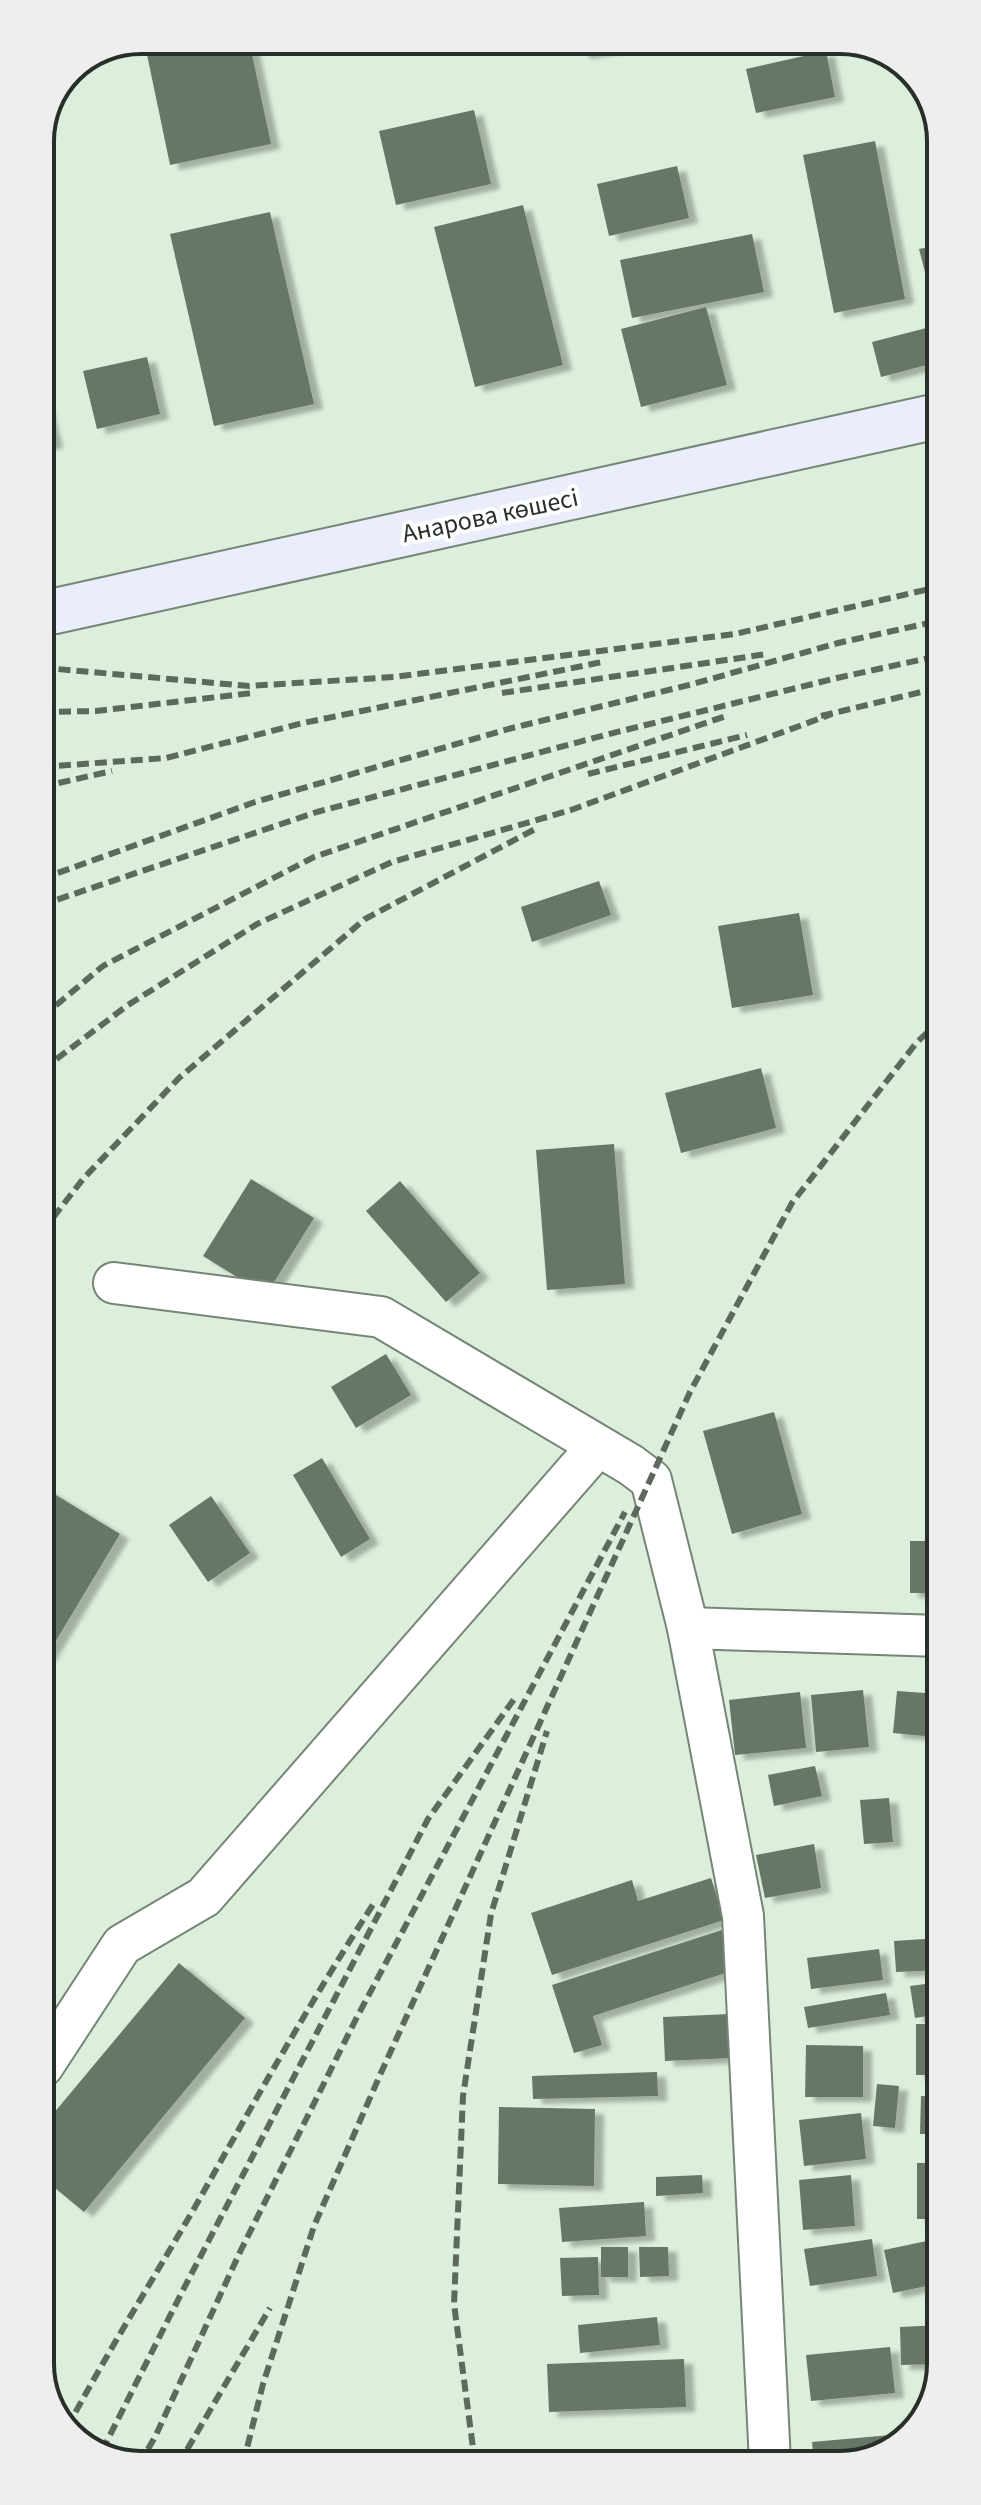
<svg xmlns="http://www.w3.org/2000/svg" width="981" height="2505" font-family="'Source Sans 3',sans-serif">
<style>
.building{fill:#677667;filter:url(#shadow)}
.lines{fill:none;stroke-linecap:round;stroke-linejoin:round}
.street-casing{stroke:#768676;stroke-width:44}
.secondary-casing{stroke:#768676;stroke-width:48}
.street{stroke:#fff;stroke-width:40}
.secondary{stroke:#eaedfc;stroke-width:44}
.rail{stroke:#5e695e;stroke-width:6;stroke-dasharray:12 6;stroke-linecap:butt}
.labels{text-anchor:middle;stroke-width:8;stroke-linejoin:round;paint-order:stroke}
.street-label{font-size:26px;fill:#282f28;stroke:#fff}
.rim{fill:none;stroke:#282f28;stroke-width:4}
</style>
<defs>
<filter id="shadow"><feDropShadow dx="9" dy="5" stdDeviation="2" flood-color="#0004"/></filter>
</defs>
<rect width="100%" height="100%" fill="#dceedc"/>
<!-- building -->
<g class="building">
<path d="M144,40h105l22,104 -101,21z"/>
<path d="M578,40h72v2l-69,12z"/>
<path d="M826,51l9,46 -79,16 -10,-44z"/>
<path d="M474,110l17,74 -95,21 -17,-74z"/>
<path d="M875,141l30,158 -71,14 -31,-158z"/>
<path d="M677,166l12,52 -80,18 -12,-52z"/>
<path d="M523,205l40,160 -88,22 -41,-160z"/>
<path d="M270,212l44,192 -100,22 -44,-192z"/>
<path d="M752,234l12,58 -132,26 -12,-58z"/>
<path d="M938,245v65l-3,1 -16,-62z"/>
<path d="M706,307l21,78 -86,22 -20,-78z"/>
<path d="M938,325v37l-57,15 -9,-35z"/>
<path d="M147,357l13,57 -63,15 -14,-58z"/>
<path d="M41,391l13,52 -13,3z"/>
<path d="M599,881l12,34 -79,27 -11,-35z"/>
<path d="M799,913l14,82 -81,13 -14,-82z"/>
<path d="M761,1068l15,60 -95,25 -16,-60z"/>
<path d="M614,1144l11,140 -78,6 -11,-140z"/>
<path d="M251,1179l63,39 -48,77 -63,-39z"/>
<path d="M400,1181l80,92 -34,29 -80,-91z"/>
<path d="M386,1354l25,41 -55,33 -25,-41z"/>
<path d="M774,1412l28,102 -70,20 -29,-103z"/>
<path d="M322,1458l48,81 -29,18 -48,-82z"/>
<path d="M46,1489l74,45 -78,130v-168z"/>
<path d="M211,1496l39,57 -42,29 -39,-57z"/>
<rect x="910" y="1541" width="30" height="52"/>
<path d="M863,1690l6,57 -53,5 -5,-57z"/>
<path d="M897,1691l42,3 -4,43 -42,-4z"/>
<path d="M800,1692l6,56 -71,7 -6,-55z"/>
<path d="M815,1766l7,30 -48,10 -6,-31z"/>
<path d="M940,1776v33h-3l-4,-32z"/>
<path d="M889,1798l4,44 -29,2 -4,-44z"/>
<path d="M814,1844l7,44 -56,10 -9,-43z"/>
<path d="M711,1878l13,42 -172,55 -21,-62 101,-33 6,21z"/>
<path d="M731,1927l13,40 -151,49 9,29 -28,8 -22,-68z"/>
<path d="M940,1938v32l-44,2 -2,-31z"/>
<path d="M879,1949l4,31 -72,9 -4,-31z"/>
<path d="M179,1963l66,55 -161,194 -41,-34v-52z"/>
<path d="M940,1982v32l-25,4 -5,-32z"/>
<path d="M886,1993l4,22 -82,13 -4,-21z"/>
<path d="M730,2014l2,44 -67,3 -2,-44z"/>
<path d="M916,2024h24l1,51h-25z"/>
<path d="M806,2045l57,1v51h-58z"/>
<path d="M657,2072l1,24 -125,3 -1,-23z"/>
<path d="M877,2084l22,2 -4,42 -22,-2z"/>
<path d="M921,2096l20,1v37h-21z"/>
<path d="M499,2107l96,2 -1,77 -96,-2z"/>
<path d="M861,2113l5,46 -62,7 -5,-46z"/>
<rect x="917" y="2163" width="24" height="56"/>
<path d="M702,2175l1,18 -47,3v-19z"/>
<path d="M851,2175l4,51 -52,4 -4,-50z"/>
<path d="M644,2202l2,34 -84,6 -3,-34z"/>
<path d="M941,2238v45l-48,10 -9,-43z"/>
<path d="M872,2239l5,37 -67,10 -6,-37z"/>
<rect x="601" y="2247" width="27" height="30"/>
<path d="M639,2247h29l1,29 -29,1z"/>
<path d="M598,2257l1,38 -37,1 -2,-38z"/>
<path d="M657,2317l3,28 -80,8 -2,-28z"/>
<path d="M941,2325v39l-40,1 -1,-38z"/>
<path d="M890,2347l5,46 -84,8 -5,-46z"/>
<path d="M684,2359l2,48 -137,5 -2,-48z"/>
<path d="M891,2435l1,9 -26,17 -52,1 -2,-20z"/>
</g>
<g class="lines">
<defs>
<g id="street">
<path d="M114,1283l267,34 250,148 20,15 37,148 55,288 27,546"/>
<path d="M688,1628l252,8"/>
<path d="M43,2066l79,-121 82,-48 393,-450"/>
</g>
<path id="secondary" d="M41,611h14l883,-195"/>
</defs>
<!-- street casing -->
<use href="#street" class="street-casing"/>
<!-- secondary casing -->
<use href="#secondary" class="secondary-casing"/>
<!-- street -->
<use href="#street" class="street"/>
<!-- secondary -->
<use href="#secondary" class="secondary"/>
<!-- rail -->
<g class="rail">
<path d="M41,665l16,4 192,17 145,-9 341,-43 203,-47"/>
<path d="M502,693l265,-39"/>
<path d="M41,712l55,-1 156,-18"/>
<path d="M821,716l117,-28"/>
<path d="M41,767l125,-9 137,-35 299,-61"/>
<path d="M588,774l159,-39"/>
<path d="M41,787l71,-16"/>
<path d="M41,879l214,-77 257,-74 181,-44 145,-41 100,-22"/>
<path d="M41,907l15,-7 261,-88 288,-77 232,-57 101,-22"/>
<path d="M42,1017l61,-51 211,-109 415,-142"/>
<path d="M42,1070l86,-65 129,-81 135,-62 179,-52 261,-96"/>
<path d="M42,1232l41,-53 96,-101 186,-159 174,-92"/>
<path d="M67,2428c40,-75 85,-147 128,-221 58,-103 115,-205 179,-304"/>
<path d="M102,2451l80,-159 246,-473 89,-124"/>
<path d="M475,2463l-21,-159 9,-208 28,-182 56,-183"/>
<path d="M243,2464l20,-80 51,-158 66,-151 310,-683 102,-189 125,-161 22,-20"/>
<path d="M139,2465l17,-30 84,-183 116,-233 269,-507"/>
<path d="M178,2465l92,-157"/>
</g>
</g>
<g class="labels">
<!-- street labels -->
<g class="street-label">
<text transform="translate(490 515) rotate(-12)" y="9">Анарова көшесі</text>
</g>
</g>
<!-- crop -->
<path d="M0 0H981V2505H0ZM141 54H840A87 87 0 0 1 927 141V2364A87 87 0 0 1 840 2451H141A87 87 0 0 1 54 2364V141A87 87 0 0 1 141 54Z" fill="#eee" fill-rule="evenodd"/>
<path class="rim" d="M141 54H840A87 87 0 0 1 927 141V2364A87 87 0 0 1 840 2451H141A87 87 0 0 1 54 2364V141A87 87 0 0 1 141 54Z"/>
</svg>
